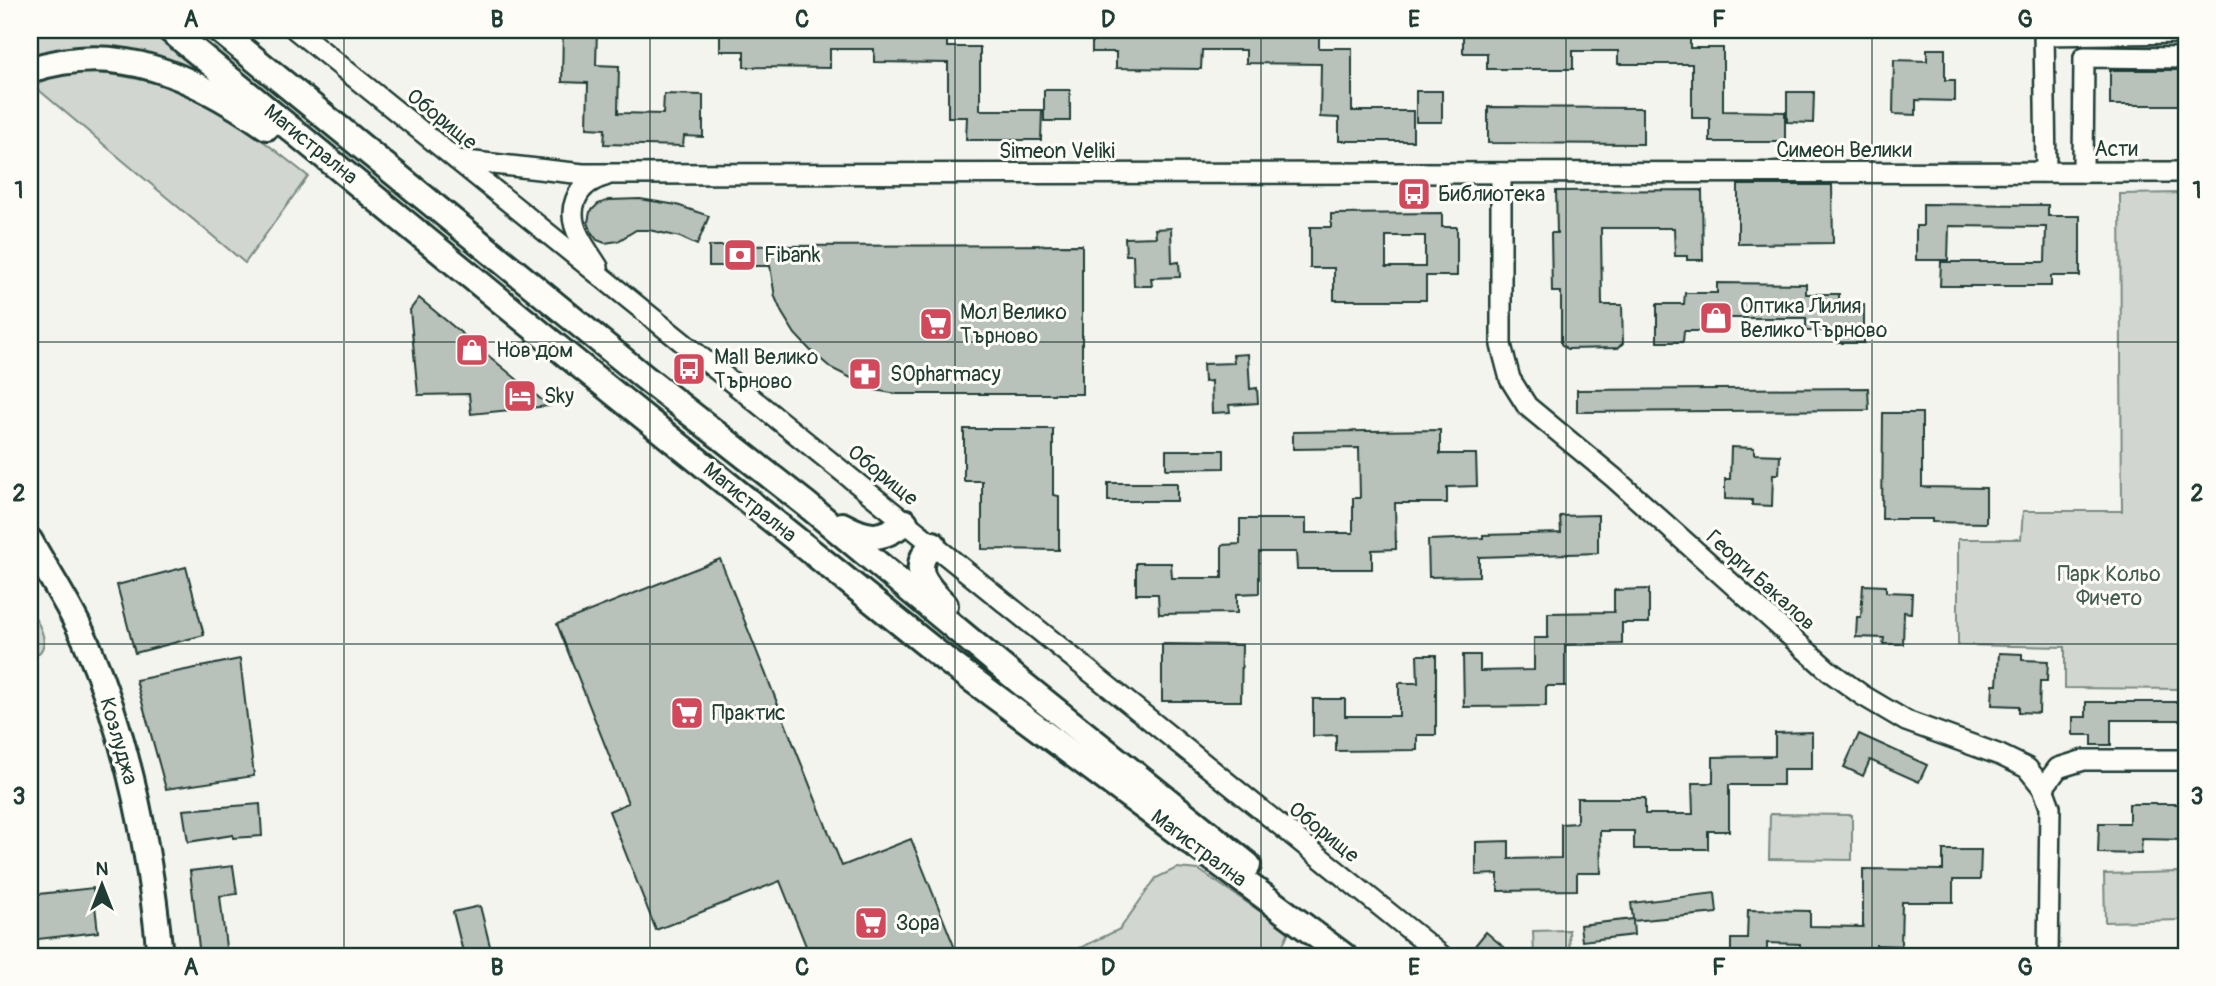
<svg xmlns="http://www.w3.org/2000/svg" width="2216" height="986" font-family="Pangolin,sans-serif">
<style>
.green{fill:#d1d6d1;stroke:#788a82;stroke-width:2}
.building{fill:#b9c1bb;stroke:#1f3d34;stroke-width:2;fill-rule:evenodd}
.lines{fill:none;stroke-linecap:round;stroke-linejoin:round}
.minor-casing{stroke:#1f3d34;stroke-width:24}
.major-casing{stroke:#1f3d34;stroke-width:30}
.minor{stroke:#fdfcf7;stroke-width:19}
.major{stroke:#fdfcf7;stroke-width:24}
.grid{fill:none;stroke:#1f3d34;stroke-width:2;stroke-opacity:0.55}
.labels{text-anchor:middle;stroke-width:6;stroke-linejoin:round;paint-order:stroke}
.street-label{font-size:21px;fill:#1f3d34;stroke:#fdfcf7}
.poi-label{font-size:21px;fill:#1f3d34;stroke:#fdfcf7;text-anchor:start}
.park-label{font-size:21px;fill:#435c53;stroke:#fdfcf7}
.neatline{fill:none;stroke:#1f3d34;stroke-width:2.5}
.grid-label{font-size:23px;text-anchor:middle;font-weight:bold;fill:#1f3d34}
</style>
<rect width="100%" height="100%" fill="#f4f4ef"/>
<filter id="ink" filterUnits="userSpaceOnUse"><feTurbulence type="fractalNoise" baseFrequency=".0143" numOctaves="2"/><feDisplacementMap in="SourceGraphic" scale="14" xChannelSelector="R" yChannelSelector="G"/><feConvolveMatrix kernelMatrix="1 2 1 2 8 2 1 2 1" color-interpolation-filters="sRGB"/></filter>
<g filter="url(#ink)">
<!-- green -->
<g class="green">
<path d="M30,30h119l59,46 -6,3 -172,-17z"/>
<path d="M83,71c49,5 101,14 143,43 28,19 55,41 82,62l-63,87 -211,-177 21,-10z"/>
<path d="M2186,193v496l-121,-1v-41l-107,-2v-106h63l2,-28h99l-2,-317z"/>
<path d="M30,610c7,10 20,31 10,42 -3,3 -7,4 -10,6z"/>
<path d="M1770,814l82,1v45l-83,-1z"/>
<path d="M1177,868l22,2 90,61 -11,25h-215l57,-27 36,-51z"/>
<path d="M2179,872l1,48 -75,2 -1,-48z"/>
<path d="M1569,930l1,26h-36l-1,-25z"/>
</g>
<!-- building -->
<g class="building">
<path d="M563,30h34l-1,35 23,1 -1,47 45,1 1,-20 39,1v42l-19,-1 -1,10 -79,-2 1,-15 -18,-1 1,-45 -26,-1z"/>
<path d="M720,30h227v17h33v63h62l-1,30h-75l1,-23h-19v-54l-74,-1v-13h-44v19l-86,-1v-16h-24z"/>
<path d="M1092,30l227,2v16h33v63h61v30h-74v-23l-19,-1 1,-53 -75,-1v-13h-44l-1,19 -85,-1v-16h-24z"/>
<path d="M1463,30h165v2h62v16h33v63l62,1v30h-75v-24h-18v-54h-74v-13h-45v18h-86v-16h-24z"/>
<path d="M1927,49h18v31h10v21l-39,-1v15l-23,-1 1,-54 33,1z"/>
<rect x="2110" y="70" width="76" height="35"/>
<rect x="1044" y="90" width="26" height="31"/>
<rect x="1416" y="91" width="26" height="31"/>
<path d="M1787,92h27l-1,31 -26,-1z"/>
<path d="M1488,107l155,1v36l-155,-1z"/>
<path d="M1738,185h94l1,58 -95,1z"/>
<path d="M1702,190l1,70h-16v-4h-12l-1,-28h-73l1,77h20l1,38 -5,5 -51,1 -6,-5v-52h-9l-1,-59h6l-1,-42z"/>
<path d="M640,199l37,6 32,11 -12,29 -17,-8 -31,-7h-13l-18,11 -13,2 -8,-3 -5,-7 -4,-11 2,-10 8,-8 11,-4z"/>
<path d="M1923,204l125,1v11h32v60h-29v10h-111l1,-24h104l1,-35 -97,-1 -1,34h-32v-34h7z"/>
<path d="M1442,213v14h15v49h-31v24h-92v-32h-24v-41h21v-13zM1386,236h39v31h-39z"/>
<path d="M1171,228l1,35 7,-1 1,15 -29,1 1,8h-18l-1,-31h-7l-1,-17 31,-1 -1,-8z"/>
<path d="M1082,245v149h-185l-22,-4 -44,-22 -21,-18 -15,-16 -13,-21 -7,-16 -5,-31h-61v-20z"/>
<path d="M1717,283l89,1v10h33v10h25v39h-26v-12h-32v-13h-90v13h-32l-1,11h-26v-38h27l1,-11h32z"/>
<path d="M419,298l130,108 -78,8 -2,-20 -51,1 -8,-85z"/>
<path d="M1248,354l2,35 7,-1 1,15 -29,2 1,7 -18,1 -1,-32 -7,1 -1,-18 31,-1 -1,-8z"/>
<path d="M1868,388l1,22 -292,2v-22z"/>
<path d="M1883,413h39v74l64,1v35l-54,-1v-3h-50z"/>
<path d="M964,429h89v66l6,1v54l-77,-1v-68h-18z"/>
<path d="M1440,430v24h36l1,32 -30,1v16h-52l1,46 -24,1v19h-75l-1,-17h-37v41l-22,1v19l-78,1 -1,-20h-22v-31h35l1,15h50v-33l18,-1v-25h66v14h47v-35h7l-1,-50 -66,1v-17z"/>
<path d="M1731,447l23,1v6l26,1 -1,19h-6l-1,32 -20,-1v-5l-27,-1v-20h5z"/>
<path d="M1166,450h58v18l-58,1z"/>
<rect x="1108" y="483" width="69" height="18"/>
<path d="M1598,515v38l-119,4v19l-50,1 -1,-37 55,-2v-3l78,-2 -1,-17z"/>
<path d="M720,559l122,307 69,-27 47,117h-148l-30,-75 -124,49 -47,-119 19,-8 -71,-179z"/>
<path d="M186,567l18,68 -69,18 -18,-68z"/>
<path d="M1863,585l23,1v6l26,1 -1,20 -7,-1 -1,32h-20l1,-6 -28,-1 1,-20h4z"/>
<path d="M1649,589v34h-27v21l-57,1v41h-19v20l-82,1 -1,-52h17v16l54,-1v-32h14v-25l66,-1v-22z"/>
<path d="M1162,644l80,1 -1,56h-79z"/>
<path d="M1999,653l23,1v6l26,1 -1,20h-7l-1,32 -20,-1v-6l-27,-1 1,-20h4z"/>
<path d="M1417,655h19v80h-19v15l-81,1v-16l-23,1v-37h32v17h54v-33h19z"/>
<path d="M240,659l14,117 -88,13 -30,-109z"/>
<path d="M2086,702h100v18h-75v25h-19v-10h-19v-18h13z"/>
<path d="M1812,732v37h-29v16h-54v46h-21v18h-74v-18h-34l1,42h-24v17l-79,1v-17l-22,1v-33l33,-1v18l52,-1v-34l16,-1v-25h68v16h48l-1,-31h21v-26l62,-1v-23z"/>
<path d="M1859,734l68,31 -8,17 -49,-22 -7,16 -19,-9z"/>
<path d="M260,804l2,32 -29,2v-3l-45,7 -5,-32z"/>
<path d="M2129,804h57v36l-44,-1 -1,15 -43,-1 1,-30h30z"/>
<path d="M1943,850h38l-1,30h-27v22h-51l-1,44 -25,-1v11h-76v-12l-33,-1v13h-36v-17h16l1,-29 62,1v15l53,1v-58l80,1z"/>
<path d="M233,866l4,28 -17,2 7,60h-27l-10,-85z"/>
<path d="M93,888l5,44 -68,8v-45z"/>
<path d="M1715,893l2,20 -84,8 1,14 -52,6 -2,-16 53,-6 -2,-16z"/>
<path d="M480,906l11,44 -27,6 -11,-44z"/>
<path d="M1486,932l28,24h-31l-10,-8z"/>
</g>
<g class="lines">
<defs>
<g id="minor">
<path d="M296,30l1146,926"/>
<path d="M2044,30l2,142"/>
<path d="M2044,35l142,-2"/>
<path d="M457,160l126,14 1603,-2"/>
<path d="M2083,172l1,-115 102,1"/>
<path d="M1501,173v172l9,34 17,27 87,72 215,193 33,24 44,26 94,34 27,13 16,20 7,19 -2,149"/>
<path d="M598,267c-6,-10 -13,-19 -18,-29 -15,-27 -5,-54 25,-62"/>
<path d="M2043,788l15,-20 26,-8h102"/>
</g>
<g id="major">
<path d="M170,30l408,334 368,296 398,296"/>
<path d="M219,30l425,347 162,127 213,177 229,184"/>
<path d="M30,70c89,-30 164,7 237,57"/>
<path d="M842,525c26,14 39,16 63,-3"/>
<path d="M30,541c19,34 41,66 57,103 42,98 63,206 73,312"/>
<path d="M933,544c-25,25 -7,41 12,61"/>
</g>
</defs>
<!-- minor casing -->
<use href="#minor" class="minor-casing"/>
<!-- major casing -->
<use href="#major" class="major-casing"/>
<!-- minor -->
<use href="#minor" class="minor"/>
<!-- major -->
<use href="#major" class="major"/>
</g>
</g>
<!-- grid -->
<path class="grid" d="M344,30v926M650,30v926M955,30v926M1261,30v926M1566,30v926M1872,30v926M30,342h2156M30,644h2156"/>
<!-- icons -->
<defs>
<symbol id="bus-square" viewBox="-11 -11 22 22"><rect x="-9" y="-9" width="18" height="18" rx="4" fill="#d1495b" stroke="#fdfcf7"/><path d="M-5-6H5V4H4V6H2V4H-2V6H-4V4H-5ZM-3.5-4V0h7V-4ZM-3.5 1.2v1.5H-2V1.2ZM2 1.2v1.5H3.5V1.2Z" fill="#fff"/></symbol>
<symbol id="bank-square" viewBox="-11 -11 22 22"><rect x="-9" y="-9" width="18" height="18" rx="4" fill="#d1495b" stroke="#fdfcf7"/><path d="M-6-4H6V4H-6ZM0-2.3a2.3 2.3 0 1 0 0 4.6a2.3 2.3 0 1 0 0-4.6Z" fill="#fff"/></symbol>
<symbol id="shop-square" viewBox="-11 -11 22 22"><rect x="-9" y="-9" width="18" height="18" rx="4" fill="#d1495b" stroke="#fdfcf7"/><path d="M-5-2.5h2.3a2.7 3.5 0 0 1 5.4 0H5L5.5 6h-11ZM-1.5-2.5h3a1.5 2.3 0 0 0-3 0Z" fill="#fff"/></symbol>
<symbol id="supermarket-square" viewBox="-11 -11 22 22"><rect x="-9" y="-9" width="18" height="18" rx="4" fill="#d1495b" stroke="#fdfcf7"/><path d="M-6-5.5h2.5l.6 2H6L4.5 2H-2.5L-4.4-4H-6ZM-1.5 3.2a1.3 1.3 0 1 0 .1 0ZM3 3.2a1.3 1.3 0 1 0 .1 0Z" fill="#fff"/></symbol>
<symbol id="pharmacy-square" viewBox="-11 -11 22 22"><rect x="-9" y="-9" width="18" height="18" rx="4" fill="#d1495b" stroke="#fdfcf7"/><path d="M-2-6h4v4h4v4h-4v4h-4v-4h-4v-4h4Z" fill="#fff"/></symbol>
<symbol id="hotel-square" viewBox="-11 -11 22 22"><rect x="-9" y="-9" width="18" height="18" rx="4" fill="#d1495b" stroke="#fdfcf7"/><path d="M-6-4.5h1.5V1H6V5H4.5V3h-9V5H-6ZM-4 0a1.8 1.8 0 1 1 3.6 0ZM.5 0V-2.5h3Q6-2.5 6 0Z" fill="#fff"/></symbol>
</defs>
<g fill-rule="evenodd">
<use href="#bus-square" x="1395" y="175" width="38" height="38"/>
<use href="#bank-square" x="721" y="236" width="38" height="38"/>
<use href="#shop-square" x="1697" y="299" width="38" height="38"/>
<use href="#supermarket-square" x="917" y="305" width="38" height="38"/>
<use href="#shop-square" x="453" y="331" width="38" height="38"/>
<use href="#bus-square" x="670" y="350" width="38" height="38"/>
<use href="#pharmacy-square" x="846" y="355" width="38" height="38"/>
<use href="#hotel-square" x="501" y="377" width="38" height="38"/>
<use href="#supermarket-square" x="668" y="694" width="38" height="38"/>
<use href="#supermarket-square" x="852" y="904" width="38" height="38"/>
</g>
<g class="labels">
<!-- street labels -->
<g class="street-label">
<text transform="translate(442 119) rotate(39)" y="7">Оборище</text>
<text transform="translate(311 144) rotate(39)" y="7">Магистрална</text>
<text x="2116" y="156">Асти</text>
<text x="1844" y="157">Симеон Велики</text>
<text x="1057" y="158">Simeon Veliki</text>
<text transform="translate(883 475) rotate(39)" y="7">Оборище</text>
<text transform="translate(750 502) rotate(39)" y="7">Магистрална</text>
<text transform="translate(1761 580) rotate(42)" y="7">Георги Бакалов</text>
<text transform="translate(119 741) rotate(74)" y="7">Козлуджа</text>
<text transform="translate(1324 832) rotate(39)" y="7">Оборище</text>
<text transform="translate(1199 848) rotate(37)" y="7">Магистрална</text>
</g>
<!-- poi labels -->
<g class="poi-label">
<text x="1438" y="201">Библиотека</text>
<text x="764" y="262">Fibank</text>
<text x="1740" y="313">Оптика Лилия<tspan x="1740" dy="24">Велико Търново</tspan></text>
<text x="960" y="319">Мол Велико<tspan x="960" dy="24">Търново</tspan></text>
<text x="496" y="357">Нов дом</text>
<text x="714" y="364">Mall Велико<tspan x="714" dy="24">Търново</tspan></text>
<text x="890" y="381">SOpharmacy</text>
<text x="544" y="403">Sky</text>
<text x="712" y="720">Практис</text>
<text x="896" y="930">Зора</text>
</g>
<!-- park labels -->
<g class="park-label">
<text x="2109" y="581">Парк Кольо<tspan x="2109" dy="24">Фичето</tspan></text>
</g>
</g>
<!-- margin -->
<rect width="2216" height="986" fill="none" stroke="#fdfcf7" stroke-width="77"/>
<!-- north arrow -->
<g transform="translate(102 885)" stroke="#fdfcf7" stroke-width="5" paint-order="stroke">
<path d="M0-5L12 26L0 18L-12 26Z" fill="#1f3d34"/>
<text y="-10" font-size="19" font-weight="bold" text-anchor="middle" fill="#1f3d34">N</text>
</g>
<rect x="38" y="38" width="2140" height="910" class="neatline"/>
<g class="grid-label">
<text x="191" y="27">A</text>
<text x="497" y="27">B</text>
<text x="802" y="27">C</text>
<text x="1108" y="27">D</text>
<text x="1414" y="27">E</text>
<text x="1719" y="27">F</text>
<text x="2025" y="27">G</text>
<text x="19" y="198">1</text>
<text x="2197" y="198">1</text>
<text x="19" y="501">2</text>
<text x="2197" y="501">2</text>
<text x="19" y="804">3</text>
<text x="2197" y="804">3</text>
<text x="191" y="975">A</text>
<text x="497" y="975">B</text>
<text x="802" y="975">C</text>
<text x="1108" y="975">D</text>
<text x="1414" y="975">E</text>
<text x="1719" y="975">F</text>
<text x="2025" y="975">G</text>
</g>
</svg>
